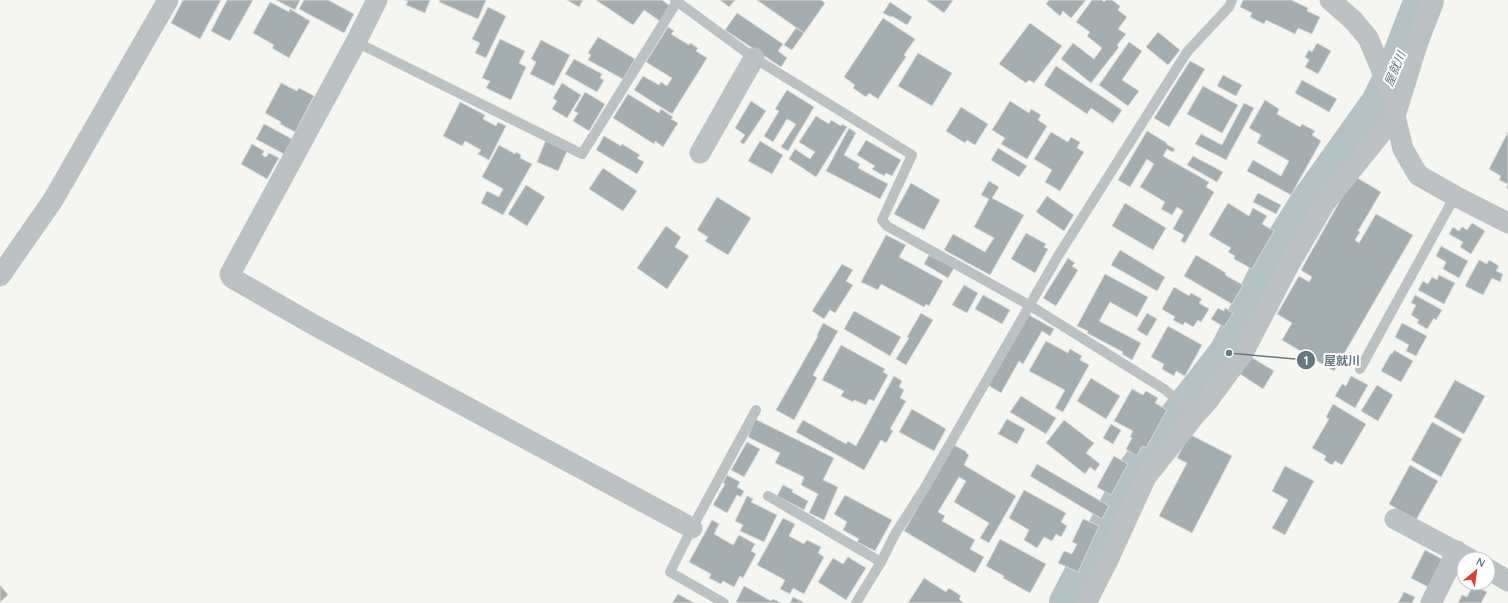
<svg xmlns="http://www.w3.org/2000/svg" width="1508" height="603" font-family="Quicksand,'Noto Sans JP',sans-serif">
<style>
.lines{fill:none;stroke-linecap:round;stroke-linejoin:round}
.river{stroke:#b5c2c5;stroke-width:40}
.building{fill:#a4aeb1;stroke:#d7d7d5}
.service{stroke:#bcc2c4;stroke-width:10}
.minor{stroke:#bcc2c4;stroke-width:21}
.labels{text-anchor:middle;stroke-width:4;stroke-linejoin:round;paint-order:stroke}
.water-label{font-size:12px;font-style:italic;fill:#637a7e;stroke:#fff}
.leader{fill:none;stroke:#667981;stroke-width:1.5}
.callout-dot{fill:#667981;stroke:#fff;stroke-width:1.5}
.mark-label{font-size:12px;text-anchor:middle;font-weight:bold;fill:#fff}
.callout-label{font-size:12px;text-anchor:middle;font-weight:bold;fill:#667981;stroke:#fff;stroke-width:4;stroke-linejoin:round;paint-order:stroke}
</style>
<rect width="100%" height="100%" fill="#f5f5f2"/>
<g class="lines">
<!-- river -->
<path class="river" d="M1069,603l70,-134 90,-116 52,-104 28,-45 72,-101 16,-33 27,-70"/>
</g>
<!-- building -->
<g class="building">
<path d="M183,0h38l-21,39 -29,-16z"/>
<path d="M227,0h26l-23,41 -19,-10z"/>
<path d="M276,0h24l-5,10z"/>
<path d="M304,0h24l26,14 -10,19 -45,-24z"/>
<path d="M404,0h26l-5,13 -19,-8 2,-4z"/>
<path d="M440,0h46l-8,19 -39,-17z"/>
<path d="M567,0h16l-4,7z"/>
<path d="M596,0h66l8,6 -10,15 -16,-11 -11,15z"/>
<path d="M720,0h15l-6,7z"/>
<path d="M757,0h64l4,3 -21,30z"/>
<path d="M926,0h27l-9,13z"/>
<path d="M1049,0h37l-15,18 -8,-7 -3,5 -14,-12z"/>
<path d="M1092,0h10l2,2 2,-2h6l8,6 -2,4 9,7 -9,12 8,5 -9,11 2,2 -28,36 -30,-24 12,-16 21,16 8,-11 -15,-12 3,-4 -14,-10z"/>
<path d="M1243,0h48l17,8 -1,3 13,6 -8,17 -14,-6 -3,6 -29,-14 -2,4 -14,-7 2,-4 -12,-6z"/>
<path d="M270,2l19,10 1,-3 20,12 -21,37 -17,-10 2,-3 -21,-12z"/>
<path d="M890,2l22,15 -5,8 -15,-9 -1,1 -8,-4z"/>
<path d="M488,7l18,9 -20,42 -11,-5 5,-10 -8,-4z"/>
<path d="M737,13l46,31 -5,7 9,7 -6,9 -56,-37z"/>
<path d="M883,18l32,21 -11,16 2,2 -9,13 -19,29 -9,-6 -3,4 -13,-9 2,-3 -11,-8z"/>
<path d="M1030,23l32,23 -28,37 -5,-3 -3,3 -27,-19z"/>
<path d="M668,27l6,4 -3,3 18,11 1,-2 8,5 -2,3 11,7 -35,56 -38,-24 9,-14 16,9 2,-3 6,4 5,-8 -26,-16z"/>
<path d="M796,28l8,5 -12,17 -8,-5z"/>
<path d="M1158,32l22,18 -12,15 -22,-18z"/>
<path d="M598,37l37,22 -12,20 -35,-19 3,-5 -3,-2z"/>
<path d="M500,39l25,12 -6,12 7,4 -15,33 -25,-12 4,-7 -8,-3z"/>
<path d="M541,40l29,15 -16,31 -24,-12 6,-12 -5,-3z"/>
<path d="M1129,42l13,9 -20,29 17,11 -11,15 -29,-21z"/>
<path d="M1317,43l14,8 -13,23 -13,-7 4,-7 -4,-3 4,-7 3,2z"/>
<path d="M918,53l34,20 -20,33 -34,-20z"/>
<path d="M574,59l28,15 -2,4 4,2 -7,12 -32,-18z"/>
<path d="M1190,61l15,8 -36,58 -15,-9z"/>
<path d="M1056,66l66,44 -9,13 -22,-15 -4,6 -43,-29z"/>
<path d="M1223,75l19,10 -6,11 -19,-10z"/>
<path d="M1302,80l35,19 -8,13 -34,-19z"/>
<path d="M281,83l16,8 2,-3 15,8 -19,36 -15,-8 1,-2 -16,-9z"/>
<path d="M562,83l19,12 -14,23 -15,-9 5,-8 -4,-3z"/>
<path d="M1203,86l35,19 -16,28 -35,-19z"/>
<path d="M787,90l27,17 -26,44 -7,-4 15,-23 -9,-5 -14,23 -9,-6 15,-25 -4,-2z"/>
<path d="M585,92l20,12 -16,27 -16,-10 5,-8 -4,-2z"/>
<path d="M628,94l31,19 2,-4 12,8 -2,2 7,4 -15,24 -8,-6 -1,3 -41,-26z"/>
<path d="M1265,100l14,9 -2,5 23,13 2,-3 13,7 -3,4 9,6 -30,54 -44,-24 6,-11 28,16 8,-15 -32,-18 4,-8 -12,-7z"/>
<path d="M751,101l15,10 -22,33 -4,-2 5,-7 -10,-7z"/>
<path d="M1010,101l19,12 2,-4 10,6 -3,5 9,6 -20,33 -26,-15 4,-6 -13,-8z"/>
<path d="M460,102l25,13 -2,4 13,7 2,-4 8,4 -17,34 -11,-6 3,-4 -16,-9 -3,5 -19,-10z"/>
<path d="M1244,103l10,5 -28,52 -31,-16 6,-10 21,11z"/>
<path d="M961,107l27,17 -13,21 -8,-5 -2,3 -19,-12z"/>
<path d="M816,116l13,8 2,-4 10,6 1,-2 5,3 -31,50 -27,-18 6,-10 15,10 5,-7 -16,-10z"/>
<path d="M264,124l28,15 -8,15 -28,-15z"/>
<path d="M849,128l7,5 -12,22 16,9 -2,4 30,16 -8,15 -54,-28z"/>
<path d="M1147,131l20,12 -1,1 9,5 -2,3 -6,-3 -4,7 46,26 -3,5 8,5 -29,51 -4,-2 3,-6 -11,-6 10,-18 -6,-4 -5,8 -11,-6 4,-7 -25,-15 14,-23 -7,-5 -17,28 -12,-7z"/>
<path d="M1051,132l17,10 3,-5 9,5 -3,6 7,4 -24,39 -15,-9 7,-12 -18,-11z"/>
<path d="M1508,132v57l-2,-1 2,-4 -9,-4 2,-4 -12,-7z"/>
<path d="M604,136l17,10 1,-2 18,11 -3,3 7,4 -7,12 -41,-24z"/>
<path d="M546,140l22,9 -10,22 -21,-9z"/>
<path d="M866,140l35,20 -9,16 -6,-3 -2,3 -12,-7 3,-3 -18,-11z"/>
<path d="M760,141l23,14 -11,19 -24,-13z"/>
<path d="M252,144l12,7 -2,4 4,2 3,-4 10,5 -12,21 -26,-15z"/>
<path d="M499,145l16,9 1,-2 5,3 -1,3 12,6 -29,51 -22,-12 6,-12 12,6 4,-8 -21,-12z"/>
<path d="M998,148l29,18 -8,11 -28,-17z"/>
<path d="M1193,156l30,16 -6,10 -30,-17z"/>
<path d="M603,168l34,23 -14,20 -34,-22z"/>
<path d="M1354,176l27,16 -23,39 2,1 -5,8 4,3 17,-29 37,21 -79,136 -52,-31 10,-17 -15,-9 22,-38 10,6 3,-5 -11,-7z"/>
<path d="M989,181l10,6 -7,11 32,17 -34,60 -46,-25 9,-16 32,18 9,-14 -20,-11 15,-28 -8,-4z"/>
<path d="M911,183l29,17 -16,30 -30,-16z"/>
<path d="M526,185l19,12 -18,29 -19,-12z"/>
<path d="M1258,193l23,12 -5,9 -23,-12z"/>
<path d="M1047,196l27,19 -10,16 -28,-19z"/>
<path d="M717,197l34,21 -23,37 -23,-14 3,-4 -11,-7z"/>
<path d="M1125,203l41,25 -13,22 -41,-24z"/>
<path d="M1228,203l21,13 4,-8 14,8 -5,8 12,7 -22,38 -18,-10 1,-3 -7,-4 3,-4 -22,-13z"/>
<path d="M1472,223l13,8 -14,23 -11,-7 3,-5 -14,-8 4,-7 6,4 3,-4 5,3z"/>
<path d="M666,226l15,11 -6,10 14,9 -22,33 -30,-21z"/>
<path d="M1026,233l20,11 -2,3 4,2 -13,24 -24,-14z"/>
<path d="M886,235l20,10 -7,12 44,24 -14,25 -3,-2 -2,3 -43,-23 -3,6 -17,-8z"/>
<path d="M1441,246l27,15 -9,17 -16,-9 3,-7 -10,-6z"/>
<path d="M1120,250l45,27 -8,14 -46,-26z"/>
<path d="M929,255l25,13 -6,10 -24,-14z"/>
<path d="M1196,255l30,18 -1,2 18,10 -11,19 -48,-28z"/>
<path d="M1068,258l7,5 -3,3 6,4 -22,36 -13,-8z"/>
<path d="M1479,260l8,4 2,-4 10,6 -3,5 7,3 -3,8 -8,-4 -9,17 -18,-9z"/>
<path d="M842,264l11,6 -7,11 7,4 -18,28 -5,-3 -6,9 -12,-8z"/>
<path d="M1105,274l43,23 -11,20 -27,-15 -11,19 42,22 -9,17 -10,-6 1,-2 -36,-19 1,-2 -11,-5z"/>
<path d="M1439,275l16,8 -11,21 -26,-14 5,-9 5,3 4,-7 5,3z"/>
<path d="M964,285l14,8 -11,20 -15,-8z"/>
<path d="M1174,287l15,9 2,-3 11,6 -3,4 10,6 -8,13 -3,-2 -5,7 -8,-5 -2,3 -10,-5 2,-3 -13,-8z"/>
<path d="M983,295l27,15 -8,14 -27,-15z"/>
<path d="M1415,295l27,15 -6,10 -2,-2 -7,11 -10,-6 2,-3 -8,-5 5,-10 -5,-2z"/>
<path d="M1218,308l6,3 1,-3 8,5 -9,14 -13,-8z"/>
<path d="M854,311l47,26 -11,19 -46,-27z"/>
<path d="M921,313l12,7 -27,45 -10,-6 13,-21 -2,-1z"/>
<path d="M1147,313l10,6 -10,17 -10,-6z"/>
<path d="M1029,315l25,14 -4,7 -8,-5 -19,33 -4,-3 -18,32 -13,-8z"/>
<path d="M823,323l15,8 -25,44 4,3 -23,42 -18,-10 42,-74 -1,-1z"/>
<path d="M1402,323l25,13 -11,20 -10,-5 3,-6 -14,-8z"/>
<path d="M1168,326l34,19 -17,31 -9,-5 -2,5 -12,-7 2,-5 -13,-7z"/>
<path d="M1046,341l22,12 2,-4 12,7 -2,4 9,5 -26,47 -8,-4 10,-18 -36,-19z"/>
<path d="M841,345l44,24 -2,3 5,3 -14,26 -5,-2 -3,6 -12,-5 -1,2 -12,-6 3,-5 -22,-11z"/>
<path d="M1394,350l19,11 -12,21 -20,-11 10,-18 1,1z"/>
<path d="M1251,357l23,14 -11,18 -23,-15z"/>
<path d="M894,376l8,5 -3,6 5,3 -4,8 6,3 -16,28 3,2 -7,12 -5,-3 -17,30 -68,-38 7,-12 43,24 2,-3 8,5z"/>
<path d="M1351,376l17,9 -13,23 -20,-12 7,-12 4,2z"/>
<path d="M1091,378l29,18 -14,23 -29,-18z"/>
<path d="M1455,380l30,16 -21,38 -30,-17z"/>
<path d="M1377,385l16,10 -15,26 -17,-10z"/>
<path d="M1132,389l11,6 3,-4 12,7 -3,5 12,7 -21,38 -4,-2 -5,10 -11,-7 6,-11 -2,-1 3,-6 -19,-10z"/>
<path d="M1021,396l35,22 -10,16 -36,-22z"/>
<path d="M1333,404l33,20 -24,41 -7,-4 -3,4 -8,-5 2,-4 -14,-8 17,-29 -3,-2z"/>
<path d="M912,409l34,20 -12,22 -35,-19z"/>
<path d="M755,419l79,39 -11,22 15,7 -14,33 -15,-7 9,-19 -17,-9 3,-8 -29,-14 5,-10 -32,-16z"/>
<path d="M1007,419l18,10 -8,15 -19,-10z"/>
<path d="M1064,420l30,23 -8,10 14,11 -5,7 -5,-4 -5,7 -39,-31z"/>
<path d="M1432,422l30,17 -21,38 -30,-17z"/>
<path d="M1111,424l10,6 -8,14 -10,-6z"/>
<path d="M1189,434l43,22 -40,77 -33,-17 28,-53 -10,-5z"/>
<path d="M747,442l13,7 -16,28 -13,-7z"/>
<path d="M954,445l13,7 -1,1 3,2 -5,10 52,31 -27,47 -9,-5 9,-15 -35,-21 12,-21 -7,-4 -21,35 7,4 -3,5 33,19 -5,9 14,8 -9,16 -71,-42z"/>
<path d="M1114,456l14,8 -17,31 -14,-8z"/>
<path d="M1037,464l72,42 -7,13 -72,-43z"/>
<path d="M1410,465l28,16 -22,39 -27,-16z"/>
<path d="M1285,466l29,15 -29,54 -13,-7 16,-28 -16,-9z"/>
<path d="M727,475l13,7 -3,5 7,4 -3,6 -4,-2 -10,18 -14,-8 12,-21 -2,-1z"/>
<path d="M783,485l10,5 -1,2 16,9 -4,9 -27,-14z"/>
<path d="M1024,490l42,23 -5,9 6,4 -6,11 -5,-3 -4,7 -8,-4 -7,11 -13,-8 5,-10 -20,-12z"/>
<path d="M845,495l47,25 -17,31 -18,-9 2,-3 -16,-9 4,-8 -13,-8z"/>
<path d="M747,496l6,3 -2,3 26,13 -13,27 -24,-11 3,-6 -8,-4z"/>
<path d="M783,518l12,6 -6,12 15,8 3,-4 14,7 -3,6 6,4 -20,37 -11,-6 -3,6 -10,-5 5,-9 -28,-15z"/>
<path d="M1083,519l16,7 -21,46 -20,-9 6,-12 8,3 5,-10 -5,-2z"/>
<path d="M712,520l7,4 -5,10 19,11 6,-10 16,9 -4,7 5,3 -13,24 -3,-2 -6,11 -11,-6 -2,3 -12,-6 2,-4 -22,-12z"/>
<path d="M1000,539l46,25 -16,29 -27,-15 1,-2 -18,-10z"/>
<path d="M1425,550l17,9 -14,28 -17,-9z"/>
<path d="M848,557l18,11 -20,32 -28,-18 15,-24 10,6z"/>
<path d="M924,578l22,14 3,-4 12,8 -2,3 4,4h-55z"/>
<path d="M0,585l8,10 -8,7z"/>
<path d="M1473,585l14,7 -6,11h-23l4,-8 5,2z"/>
<path d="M744,586l27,15 2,-2 8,4h-42l-3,-1z"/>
<path d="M1404,592l11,5 -3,6h-14z"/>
<path d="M678,594l16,9h-22z"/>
<path d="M793,597l10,5 -1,1h-12z"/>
</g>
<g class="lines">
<!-- service -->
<g class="service">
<path d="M675,0l79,58 158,97 -30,65 5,6 142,79 135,84 31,26"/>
<path d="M356,42l226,112 96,-154"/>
<path d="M1360,369l95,-173"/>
<path d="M768,496l113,66"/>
<path d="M724,603l-54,-31 22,-44 64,-118"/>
<path d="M856,603l25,-41 14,-28 29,-45 134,-233 129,-204 42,-45 3,-7"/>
</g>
<!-- minor -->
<g class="minor">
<path d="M377,0l-21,42 -126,232 2,4 82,47 378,203"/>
<path d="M1330,0l23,20 15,18 25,59 2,19 8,33 15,26 37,21 53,27"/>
<path d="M700,153l54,-95"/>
<path d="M0,276l53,-76 115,-200"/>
<path d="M1395,519l75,40"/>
<path d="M1488,569l20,12"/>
<path d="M1086,603l22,-43 38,-83 49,-62 12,-13 36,-49 47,-90 35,-60 70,-87 36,-116"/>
<path d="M1431,603l26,-52"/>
</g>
</g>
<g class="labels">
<!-- water labels -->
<g class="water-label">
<text transform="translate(1395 69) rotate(-67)" y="4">屋就川</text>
</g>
</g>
<!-- callouts -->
<path class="leader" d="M1229 353L1306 360"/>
<g class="callout-dot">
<circle cx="1229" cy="353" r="4"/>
<circle cx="1306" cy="360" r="10"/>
</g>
<g class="mark-label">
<text x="1306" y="365">1</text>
</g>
<g class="callout-label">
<text x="1342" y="365">屋就川</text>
</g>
<!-- north arrow -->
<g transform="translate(1476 571) rotate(29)"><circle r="19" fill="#ffffff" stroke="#c2c9cd"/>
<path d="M0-3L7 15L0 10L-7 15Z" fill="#d64131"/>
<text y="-6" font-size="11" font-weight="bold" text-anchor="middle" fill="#667981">N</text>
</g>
</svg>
